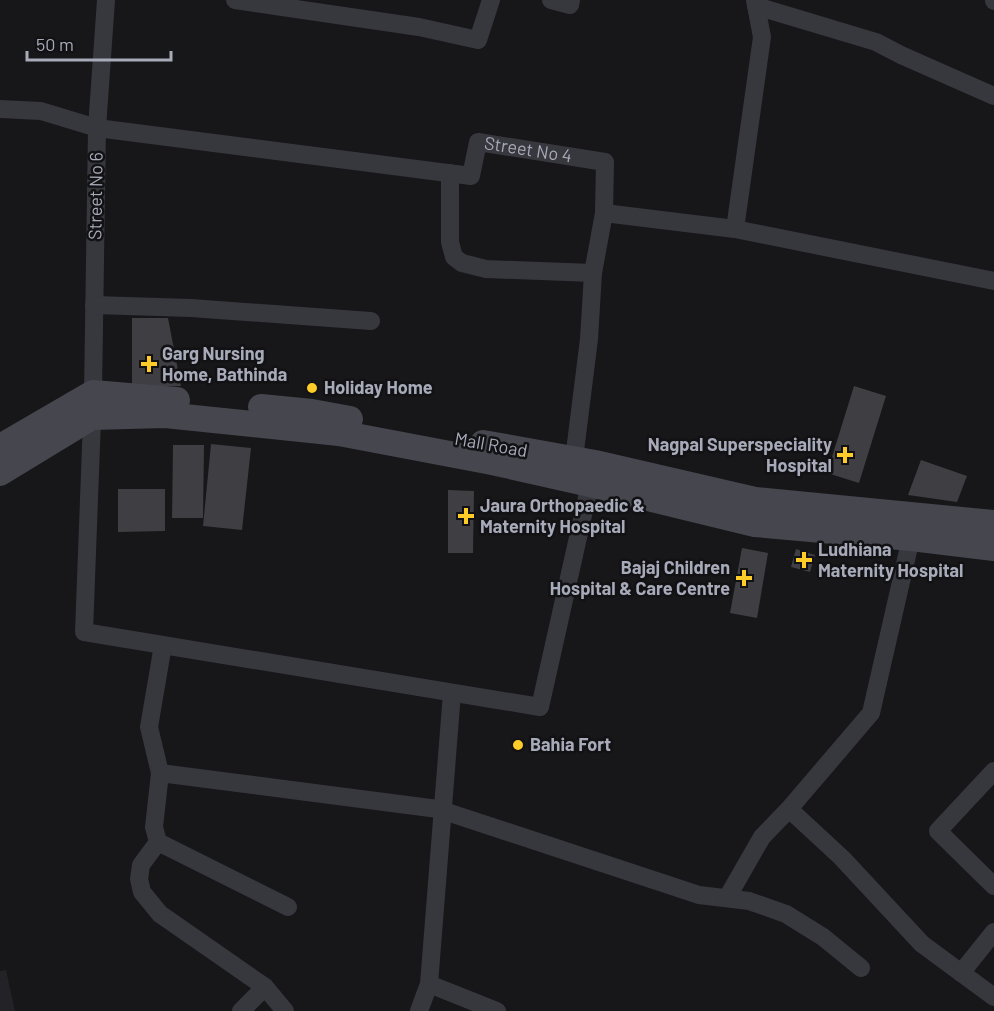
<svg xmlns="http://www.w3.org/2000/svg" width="994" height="1011" font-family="Barlow,sans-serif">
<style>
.built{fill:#232226}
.building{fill:#3e3e43}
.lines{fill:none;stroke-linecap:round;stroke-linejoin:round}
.minor{stroke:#37373e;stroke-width:18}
.secondary{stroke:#45464e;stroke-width:26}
.poi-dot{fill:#fecc29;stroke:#121114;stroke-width:2}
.labels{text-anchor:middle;stroke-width:5;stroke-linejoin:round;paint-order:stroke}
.street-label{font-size:18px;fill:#a7abb9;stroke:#121114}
.poi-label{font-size:18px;font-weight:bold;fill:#a7abb9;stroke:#121114;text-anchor:start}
</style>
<rect width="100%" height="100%" fill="#171619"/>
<!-- built -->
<path class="built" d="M6,970l9,41h-15v-40z"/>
<!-- building -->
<g class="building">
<path d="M132,318h36l13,68h-49z"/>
<path d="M854,386l32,10 -27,87 -32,-10z"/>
<path d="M211,444l40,4 -9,82 -39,-4z"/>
<path d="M173,445h31l-1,73h-31z"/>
<path d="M921,460l46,16 -10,26 -49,-7z"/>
<path d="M118,489h47v42l-47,1z"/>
<path d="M448,490l26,1 -1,62h-25z"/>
<path d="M742,548l26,5 -11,65 -27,-5z"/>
<path d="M796,549l19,6 -5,17 -19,-5z"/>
</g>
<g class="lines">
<!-- minor -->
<g class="minor">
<path d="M106,0l-9,128 -4,265 -9,239 456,75 50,-223"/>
<path d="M235,0l184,27 59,13 13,-40"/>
<path d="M551,0l19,5 1,-5"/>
<path d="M994,0v1"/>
<path d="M756,6l120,36 25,13 93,41"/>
<path id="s1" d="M0,109l41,2 56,17 374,48 7,-34 127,20 -1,51 131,16 259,52"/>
<path d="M450,173v69l4,15 8,6 24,6 107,4"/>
<path d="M735,229l27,-192 -7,-37"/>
<path d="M94,305l97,3 180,13"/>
<path d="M574,459l15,-120 4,-66 11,-60"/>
<path d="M911,538l-40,175 -82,96 53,49 80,86 72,53"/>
<path d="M163,645l-14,82 11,46 -6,54 4,15 130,65"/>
<path d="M994,771l-56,60 56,55"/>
<path d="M160,773l278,36 261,86 50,6 37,13 37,23 38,31"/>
<path d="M158,842l-17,23 -2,14 3,13 18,22 105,73 20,24"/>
<path d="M727,898l35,-61 27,-28"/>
<path d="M961,973l33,-41"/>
<path d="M429,984l68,27"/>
<path d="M241,1011l24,-24"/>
<path d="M419,1011l10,-27 23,-291"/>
</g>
<!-- secondary -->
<g class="secondary">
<path d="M261,407l51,5 38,7"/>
<path d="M483,443l112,20 160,37 239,23"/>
<path d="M0,447l93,-54 84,7"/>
<path d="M0,473l92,-56 73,-2 174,18 153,29 98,22 165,40 156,14 83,10"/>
</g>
</g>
<!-- markers -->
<g class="poi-dot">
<path d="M146 355h6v6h6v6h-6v6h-6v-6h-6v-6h6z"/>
<circle cx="312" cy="388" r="6"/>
<path d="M842 446h6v6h6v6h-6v6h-6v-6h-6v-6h6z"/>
<path d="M463 507h6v6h6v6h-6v6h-6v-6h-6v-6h6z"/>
<path d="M801 551h6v6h6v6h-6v6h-6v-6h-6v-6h6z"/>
<path d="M741 569h6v6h6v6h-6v6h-6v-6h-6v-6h6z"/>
<circle cx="518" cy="745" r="6"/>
</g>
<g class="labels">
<!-- street labels -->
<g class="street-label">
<text dy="6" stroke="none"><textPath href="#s1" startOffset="562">Street No 4</textPath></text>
<text transform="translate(96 196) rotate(-89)" y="6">Street No 6</text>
<text transform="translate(491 445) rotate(10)" y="6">Mall Road</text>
</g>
<!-- poi labels -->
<g class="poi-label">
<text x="162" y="360">Garg Nursing<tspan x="162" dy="21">Home, Bathinda</tspan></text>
<text x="324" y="394">Holiday Home</text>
<text x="832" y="451" text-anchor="end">Nagpal Superspeciality<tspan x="832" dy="21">Hospital</tspan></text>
<text x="480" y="512">Jaura Orthopaedic &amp;<tspan x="480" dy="21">Maternity Hospital</tspan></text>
<text x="818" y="556">Ludhiana<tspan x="818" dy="21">Maternity Hospital</tspan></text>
<text x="730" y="574" text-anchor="end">Bajaj Children<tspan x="730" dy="21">Hospital &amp; Care Centre</tspan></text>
<text x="530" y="751">Bahia Fort</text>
</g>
</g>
<!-- scale -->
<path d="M27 51v9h144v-9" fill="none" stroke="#a7abb9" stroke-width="3"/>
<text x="36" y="51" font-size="18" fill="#a7abb9" stroke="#121114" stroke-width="4.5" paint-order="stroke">50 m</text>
</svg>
